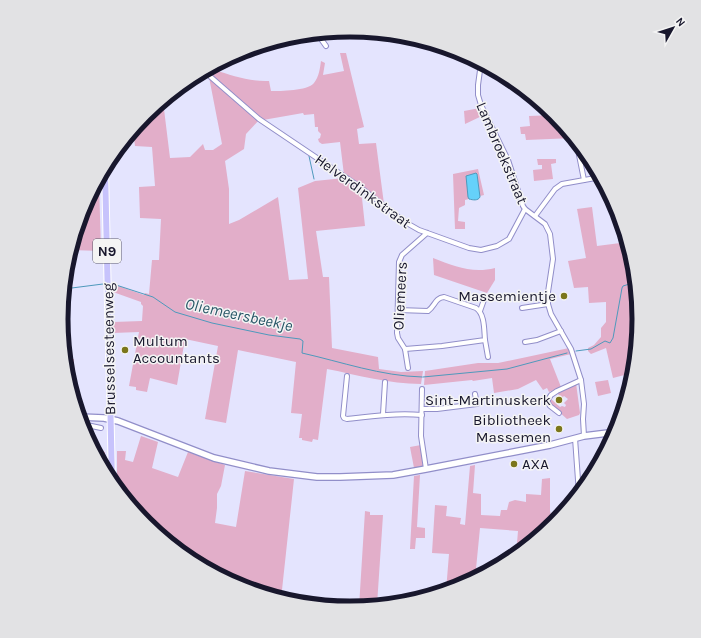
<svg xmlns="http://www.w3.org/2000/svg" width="701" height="638" font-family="Karla,sans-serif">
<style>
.green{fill:#e2aec9}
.water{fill:#65d1fa;stroke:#4e99bc}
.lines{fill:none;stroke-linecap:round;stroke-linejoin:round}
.stream{stroke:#4e99bc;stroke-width:1}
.minor-casing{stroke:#918ec9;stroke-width:6}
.secondary-casing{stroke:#918ec9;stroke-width:8}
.primary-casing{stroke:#fff;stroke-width:8}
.minor{stroke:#fff;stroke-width:4}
.secondary{stroke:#fff;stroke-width:5.5}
.primary{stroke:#c7c3fc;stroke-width:6}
.poi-dot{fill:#7b761a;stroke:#f4f4f4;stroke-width:1.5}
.labels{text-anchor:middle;stroke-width:3;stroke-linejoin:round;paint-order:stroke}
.shield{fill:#f4f4f4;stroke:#5a5969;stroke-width:1}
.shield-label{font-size:14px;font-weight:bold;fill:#18172d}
.street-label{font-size:15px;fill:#18172d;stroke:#f4f4f4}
.poi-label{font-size:15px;fill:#18172d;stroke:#f4f4f4;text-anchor:end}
.water-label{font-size:16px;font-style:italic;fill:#275566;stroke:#f4f4f4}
.rim{fill:none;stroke:#18172d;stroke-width:5}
</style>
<rect width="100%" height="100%" fill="#e4e4fe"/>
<!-- green -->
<g class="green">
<path d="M340,53h6l18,74 -7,2 2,15 17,-1 8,61 -40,-29 -4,-33 -18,2 -3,-2 -1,-3 2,-1 1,-4 -3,-3v-4h-3l-1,-13 -10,1 -1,-2 -40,7 -54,-47v-1l5,-2c18,5 35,12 55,11l2,10c10,0 36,0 43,-8 5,-6 6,-15 7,-22l4,2 -2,12 21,-4z"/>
<path d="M209,77l50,43 -13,14 -2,15 -19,12 4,28v35l10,-4 39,-23 11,83 19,-1 -10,-91 17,-7 29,-3 17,11 4,37 -49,5 7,46h6l3,71 46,9 1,12 22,3 22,-1 -2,13c-32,0 -63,-9 -94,-15l-9,71 -5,-1 -1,3 -10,-2v-2h-3l3,-24 -11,-1 5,-51 -58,-12 -12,73 -21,-4 13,-73 -33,-7 -8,46 -27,-7 -3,14 -11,-2v-3l-7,-1 10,-54 -26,1v-11l29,-1 1,-15 -2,-2v-2l-28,-10v-8l31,11 1,-2 4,1 3,-34h7l2,-41 -21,-1 -1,-31 16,-1 -3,-39 -17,-1 -2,-16 13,-16 17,-13 7,57 20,-1 13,-13 2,6h8l9,-6z"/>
<path d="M480,108l4,7 -19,9 -1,-13z"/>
<path d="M555,115l19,23 -48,2 -1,-6h-4l-1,-7 10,-1 -1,-10z"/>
<path d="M537,159h19v4l-5,1 2,15 -19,2 -1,-11 9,-1v-4h-4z"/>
<path d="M478,169l6,26 -4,1 -3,-22 -9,23 1,2 -4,1v5l-6,3 -1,13 7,1v7h-10l-2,-55z"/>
<path d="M98,182h1l2,69 -30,-1 13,-42z"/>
<path d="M592,207l5,39 31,-4 6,21 5,56 -6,59 -1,-5 -19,5 -7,-30 -15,6 -3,-3v-3l6,-3 7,-8v-9l5,-6v-20l-17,1 -1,-16 -14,1 -6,-27 18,-3 -9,-49z"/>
<path d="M433,258c21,8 39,16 62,10v12l-8,13 -53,-18z"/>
<path d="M569,348l2,6 -21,5 11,28 -12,5 -2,-4 -4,2 -7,-10 -18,9 -24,4 -2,-15 -19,3 -1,-1 -48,5 1,-14 53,-8h20z"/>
<path d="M65,359h9l-2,34 -5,-18z"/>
<path d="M608,380l3,13 -13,3 -3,-14z"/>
<path d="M576,383l4,30 -1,2 -12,4 -18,-16 2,-4 9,8 2,-1 3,1 1,-2 -2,-2 4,-4 -4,-3 -2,2 -5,-5z"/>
<path d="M141,436l17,6 -6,26 26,9 10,-25 37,13 -4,21 -4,8v14l-2,15 21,4 9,-56 49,8 -13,120 -41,-13 -50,-27 -44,-36 -29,-35v-37h9l-1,9 8,2z"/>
<path d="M421,445l2,21 -9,2 -4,-21z"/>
<path d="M94,450l11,2 2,22z"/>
<path d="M475,465l-2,28 8,1v21l19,1 1,-6h6l2,-8 6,-2 11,2v-8l15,1 1,-16 8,-1v33l3,13 -37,31 2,-24 -38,-3 -5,51 -14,7 -15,5 3,-37 -17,-1 3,-48 12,1 -1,10 15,2 -1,6 5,1 5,-59z"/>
<path d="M420,475l-3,52 8,1v10h-9l-1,11h-5l4,-73z"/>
<path d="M365,511l5,1v3h13l-6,90 -18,2z"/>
<path d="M321,599l7,1 25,8 -57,-5z"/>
</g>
<!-- water -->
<path class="water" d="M476,173l1,1 3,23c-2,4 -7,3 -11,2l-1,-2 -2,-21z"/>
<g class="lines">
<!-- stream -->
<g class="stream">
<path d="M309,156l5,23"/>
<path d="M113,284l40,13 22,15 37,11 57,12 31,4 3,2 -1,12c40,9 79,23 120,24"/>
<path d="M64,289l39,-5"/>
<path d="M576,351l15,-2 14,-8 5,2 3,-5 9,-50 1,-2 13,-4"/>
<path d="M423,377l84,-8 60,-16"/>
</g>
<defs>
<g id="minor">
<path d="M320,33l1,6 5,7"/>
<path d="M481,63l-3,22v10l3,10 27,55 15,46 2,3 20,15 5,10 3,25 -5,33v12l3,10 20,35 10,31 3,24 -1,15 1,17"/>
<path d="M204,72l11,-5 9,-7"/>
<path d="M205,72l54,47 101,68 45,35 14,8 50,18 12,2 16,-4 12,-7 16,-30"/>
<path d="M576,140l8,40"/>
<path d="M535,216l20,-27 7,-5 39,-7"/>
<path d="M522,308l26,-4"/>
<path d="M398,310l30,1c7,-5 7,-13 16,-14l32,11c9,6 8,22 9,32l-43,6 -37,3"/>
<path d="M480,311l5,-14"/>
<path d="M485,340l3,17"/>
<path d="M525,342l12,-2 24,-9"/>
<path d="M408,368l-3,-19 -7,-11 -1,-5 2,-71 3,-7 25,-22"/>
<path d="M347,376l-4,40 1,2 3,1c26,-3 49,-6 75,-4"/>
<path d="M422,389l-1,47 5,33"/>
<path d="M422,409h15l40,-5 -2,-10"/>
<path d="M559,413l-9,-7 -3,-5 4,-6 6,-4 24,-11"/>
<path d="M383,414l2,-32"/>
<path d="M82,424l19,4"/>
<path d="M575,438l4,56"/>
</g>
<path id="secondary" d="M80,417l24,1 14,3 96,37 55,13 48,6h23l53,-2 33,-6 124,-24 34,-9 32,-4"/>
<path id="primary" d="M105,168l7,314"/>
</defs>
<!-- minor casing -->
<use href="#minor" class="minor-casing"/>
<!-- secondary casing -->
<use href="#secondary" class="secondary-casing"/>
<!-- primary casing -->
<use href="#primary" class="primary-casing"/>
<!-- minor -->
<use href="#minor" class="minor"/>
<!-- secondary -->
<use href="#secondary" class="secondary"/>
<!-- primary -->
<use href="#primary" class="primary"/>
</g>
<!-- markers -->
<g class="poi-dot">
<circle cx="564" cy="296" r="4"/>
<circle cx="125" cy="350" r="4"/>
<circle cx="559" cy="400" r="4"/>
<circle cx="559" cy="429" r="4"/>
<circle cx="514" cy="464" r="4"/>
</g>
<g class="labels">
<!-- shield labels -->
<rect class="shield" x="93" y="239" width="28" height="24" rx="3"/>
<g class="shield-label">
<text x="107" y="256">N9</text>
</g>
<!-- street labels -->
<g class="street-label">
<text transform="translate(502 153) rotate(67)" y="5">Lambroekstraat</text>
<text transform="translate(363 191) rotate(36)" y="5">Helverdinkstraat</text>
<text transform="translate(400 296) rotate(-87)" y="5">Oliemeers</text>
<text transform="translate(109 349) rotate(-91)" y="5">Brusselsesteenweg</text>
</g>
<!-- poi labels -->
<g class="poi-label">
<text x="556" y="301">Massemientje</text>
<text x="133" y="346" text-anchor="start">Multum<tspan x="133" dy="17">Accountants</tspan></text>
<text x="551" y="405">Sint-Martinuskerk</text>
<text x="551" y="425">Bibliotheek<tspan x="551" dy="17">Massemen</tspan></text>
<text x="522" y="469" text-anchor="start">AXA</text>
</g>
<!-- water labels -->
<g class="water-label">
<text transform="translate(239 314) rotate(12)" y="6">Oliemeersbeekje</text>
</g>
</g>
<!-- crop -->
<path d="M0 0H701V638H0ZM68 319a282 282 0 1 1 564 0a282 282 0 1 1-564 0Z" fill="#e2e2e4" fill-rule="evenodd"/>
<path class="rim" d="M68 319a282 282 0 1 1 564 0a282 282 0 1 1-564 0Z"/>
<!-- north arrow -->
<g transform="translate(673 28) rotate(51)" stroke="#f4f4f4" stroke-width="3" paint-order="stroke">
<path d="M0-3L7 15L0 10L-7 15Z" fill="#18172d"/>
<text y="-6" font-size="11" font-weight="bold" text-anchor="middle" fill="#18172d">N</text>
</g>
</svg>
